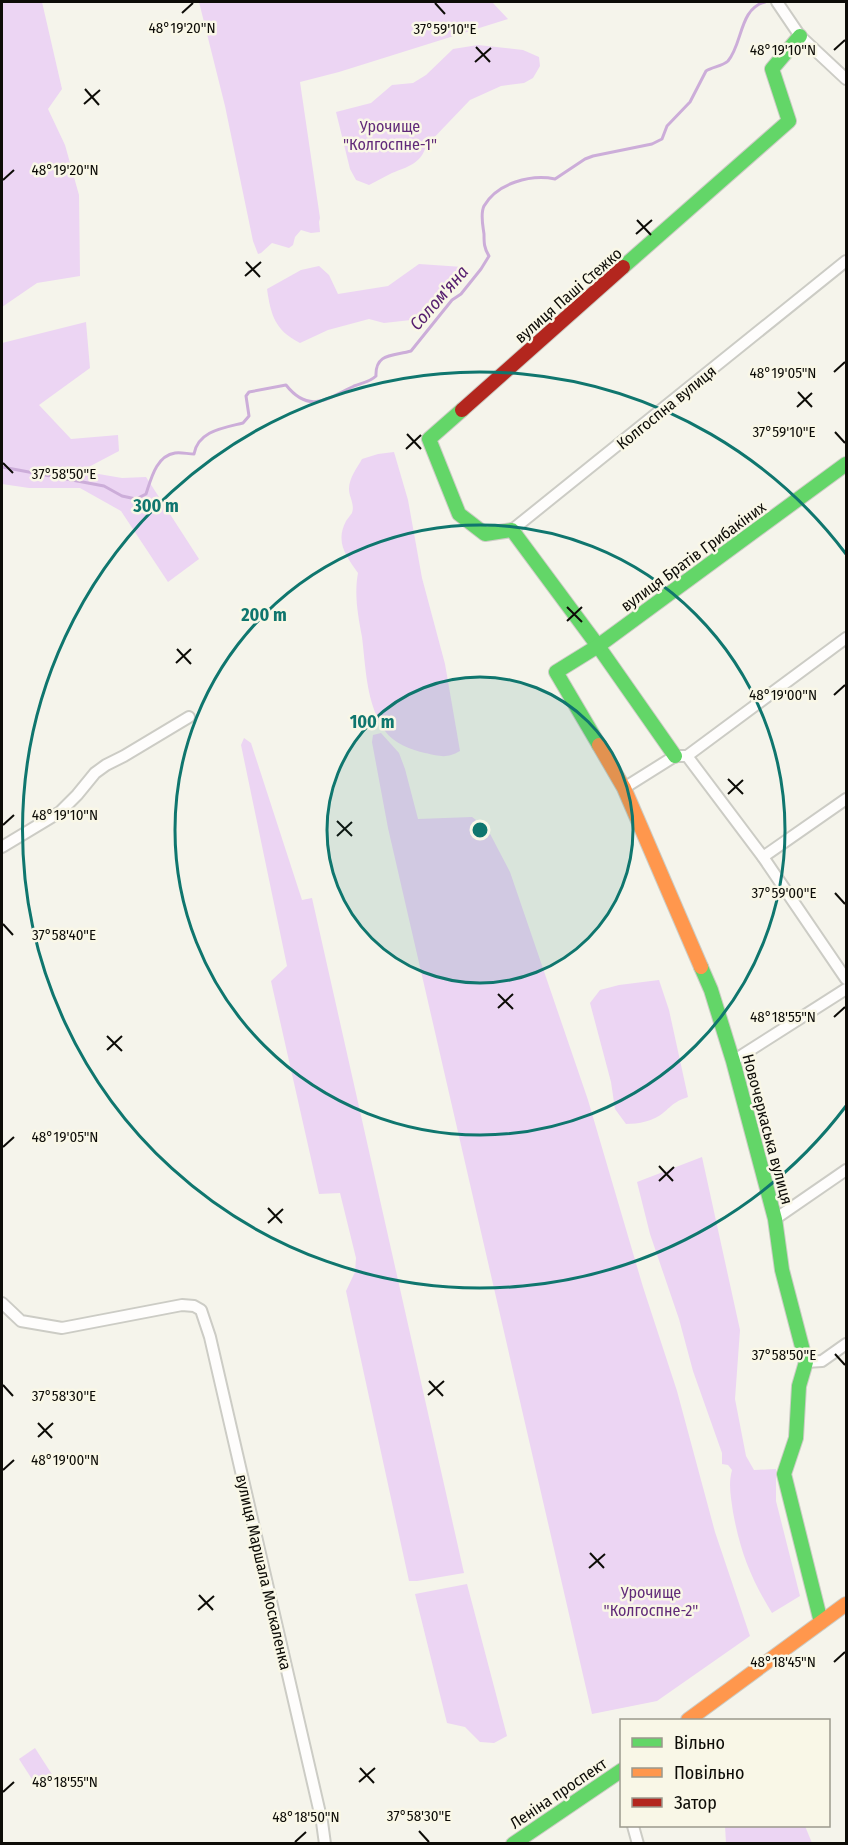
<svg xmlns="http://www.w3.org/2000/svg" width="848" height="1845" font-family="'Fira Sans Condensed',sans-serif">
<style>
.green{fill:#ecd5f3}
.lines{fill:none;stroke-linecap:round;stroke-linejoin:round}
.stream{stroke:#ccadd9;stroke-width:3}
.street-casing{stroke:#ccccc5;stroke-width:14}
.fast-casing{stroke:#ccccc5;stroke-width:16}
.slow-casing{stroke:#ccccc5;stroke-width:16}
.jam-casing{stroke:#ccccc5;stroke-width:16}
.street{stroke:#fefdfc;stroke-width:10}
.fast{stroke:#63d668;stroke-width:14}
.slow{stroke:#ff974d;stroke-width:14}
.jam{stroke:#b3261e;stroke-width:14}
.ticks{fill:none;stroke:#0d0c07;stroke-width:2}
.ring{fill:none;stroke:#0f766e;stroke-width:3}
.labels{text-anchor:middle;stroke-width:5;stroke-linejoin:round;paint-order:stroke}
.park-label{font-size:16px;fill:#612a79;stroke:#f9f7e7}
.street-label{font-size:16px;fill:#0d0c07;stroke:#f9f7e7}
.water-label{font-size:18px;font-style:italic;fill:#582170;stroke:#f9f7e7}
.ticks-label{font-size:15px;text-anchor:middle;fill:#0d0c07;stroke:#f9f7e7;stroke-width:5;stroke-linejoin:round;paint-order:stroke}
.centre{fill:#0f766e;stroke:#f9f7e7;stroke-width:3}
.ring-label{font-size:18px;text-anchor:middle;font-weight:bold;fill:#0f766e;stroke:#f9f7e7;stroke-width:5;stroke-linejoin:round;paint-order:stroke}
</style>
<rect width="100%" height="100%" fill="#f5f4eb"/>
<!-- green -->
<g class="green">
<path d="M2,2h40l20,87 -14,20 17,36 14,50 1,81 -43,7 -35,24z"/>
<path d="M199,2h293l16,17 -169,53 -39,10 20,136 -1,4 1,10 -9,1 -10,-3 -6,7 -2,8 -4,3 -17,-5 -11,10 -3,1 -5,-13 -28,-135z"/>
<path d="M478,45l45,5 16,7 1,9 -7,12 -9,5 -23,3 -31,14 -44,46c-5,18 -19,21 -34,27 -8,4 -15,8 -23,12l-13,-5 -6,-11 -14,-57 35,-9 21,-18 21,-2 13,-8 27,-26z"/>
<path d="M419,264l44,3 -16,25 -27,27 -36,4 -15,-4 -41,11 -28,13c-25,-13 -29,-27 -33,-54l34,-19 18,-4 10,9 9,19 50,-8z"/>
<path d="M86,322l4,46 -51,37 32,34 47,-4 1,16 -38,20 41,7 24,-1 53,82 -31,23 -47,-71 -41,-23h-51l-27,-4v-141z"/>
<path d="M394,452l14,48 14,78 23,86 15,87c-14,8 -20,5 -35,2 -13,-3 -32,-10 -40,-22 -19,-28 -19,-62 -23,-94 -4,-22 -8,-42 -4,-64 -12,-17 -23,-31 -12,-52 2,-3 4,-5 6,-8 3,-9 -3,-16 -3,-24 0,-11 8,-21 13,-30l16,-5z"/>
<path d="M381,733l18,20 6,16 13,50 54,-2 15,11 23,44 78,228 55,187 34,104 38,141 35,104 -93,65 -65,13 -204,-886 -16,-86 1,-7z"/>
<path d="M244,738l7,5 51,157 10,-2 152,675 -47,8h-8l-63,-290 9,-19 1,-14 -16,-65 -21,1 -48,-213 16,-15 -46,-221z"/>
<path d="M659,980l10,30 19,87c-14,5 -14,7 -25,16 -9,8 -25,11 -37,11l-11,-15 -4,-27 -21,-79 10,-13 19,-5z"/>
<path d="M702,1157l38,173 -5,69 11,57 8,14 22,-1v32l24,95 -28,17c-21,-34 -32,-62 -39,-101 -2,-15 -5,-27 -1,-42l-4,-5 -6,-1v-11l-29,-82 -14,-52 -29,-85 -13,-52z"/>
<path d="M467,1584l40,152 -13,7 -14,-1 -15,-15 -18,-4 -32,-129z"/>
<path d="M35,1748l18,28 -16,11 -18,-28z"/>
<path d="M725,1826h80l7,17h-86z"/>
</g>
<g class="lines">
<!-- stream -->
<path class="stream" d="M2,467l102,19 18,10 14,3 10,-5c5,-15 10,-38 29,-41 6,-1 13,1 19,1 4,-23 29,-26 49,-31l6,-7 -3,-20 3,-4 37,-7c23,29 41,14 68,1 8,-3 16,-4 22,-10 -1,-23 17,-20 35,-25l41,-51 9,-6 20,-25 8,-13c-5,-8 -5,-13 -5,-22 -1,-8 -4,-20 0,-28 13,-23 47,-32 71,-27l30,-20 8,-3 59,-12 10,-5 5,-13 23,-24 16,-31c6,-4 17,-5 22,-10 15,-18 11,-52 37,-59"/>
<defs>
<g id="street">
<path d="M777,2l23,34 46,43"/>
<path d="M512,530l334,-269"/>
<path d="M687,756l76,101 83,122"/>
<path d="M624,788l51,-32h12l159,-118"/>
<path d="M2,847l58,-35 17,-17 18,-22 11,-8 18,-9 65,-39"/>
<path d="M763,857l83,-58"/>
<path d="M733,1061l113,-72"/>
<path d="M775,1219l71,-49"/>
<path d="M2,1303l19,18 41,7 120,-23 12,1 7,4 9,27 112,485 3,22"/>
<path d="M806,1362l16,-1 24,-17"/>
<path d="M633,1826l5,18"/>
</g>
<g id="fast">
<path d="M623,267l166,-146 -17,-52 28,-33"/>
<path d="M462,410l-33,29 30,75 26,20 27,-4 86,116 77,110"/>
<path d="M599,745l-43,-73 42,-26 248,-182"/>
<path d="M701,967l10,23 22,71 42,158 7,51 24,92 -7,24 -3,52 -12,36 37,148"/>
<path d="M513,1844l109,-74"/>
</g>
<g id="slow">
<path d="M599,745l25,43 77,179"/>
<path d="M688,1720l158,-116"/>
</g>
<path id="jam" d="M462,410l161,-143"/>
</defs>
<!-- street casing -->
<use href="#street" class="street-casing"/>
<!-- fast casing -->
<use href="#fast" class="fast-casing"/>
<!-- slow casing -->
<use href="#slow" class="slow-casing"/>
<!-- jam casing -->
<use href="#jam" class="jam-casing"/>
<!-- street -->
<use href="#street" class="street"/>
<!-- fast -->
<use href="#fast" class="fast"/>
<!-- slow -->
<use href="#slow" class="slow"/>
<!-- jam -->
<use href="#jam" class="jam"/>
</g>
<!-- ticks -->
<path class="ticks" d="M435,3l10,11M182,13l11,-10M476,47l14,15M834,50l11,-10M475,62l16,-14M85,89l14,16M84,104l16,-14M3,180l11,-10M637,220l14,15M636,234l16,-14M246,262l14,15M245,276l16,-14M834,372l11,-10M798,392l14,15M797,407l15,-14M835,432l10,11M407,434l14,15M406,449l15,-14M3,463l10,10M567,607l15,15M567,621l15,-14M177,649l14,15M176,663l15,-14M834,695l11,-10M728,779l15,15M728,794l15,-14M337,821l15,15M3,825l11,-10M337,836l15,-14M835,893l10,11M3,924l10,11M498,994l15,15M498,1008l15,-14M834,1017l11,-10M107,1036l15,15M107,1050l15,-14M3,1147l11,-10M659,1166l14,15M659,1181l15,-14M268,1208l14,15M268,1223l15,-14M835,1354l10,11M429,1381l14,15M3,1385l10,11M428,1395l16,-14M38,1423l14,15M38,1437l15,-14M3,1470l11,-10M590,1553l14,15M589,1568l16,-14M199,1595l14,15M198,1610l16,-14M834,1662l11,-10M360,1768l14,15M359,1782l16,-14M3,1792l11,-10M419,1831l10,11M295,1842l11,-10"/>
<!-- distance rings -->
<circle cx="480" cy="830" r="153" fill="#0f766e" fill-opacity=".12"/>
<g class="ring">
<circle cx="480" cy="830" r="153"/>
<circle cx="480" cy="830" r="305"/>
<path d="M846 1106A458 458 0 1 1 846 554"/>
</g>
<g class="labels">
<!-- park labels -->
<g class="park-label">
<text x="390" y="132">Урочище<tspan x="390" dy="18">"Колгоспне-1"</tspan></text>
<text x="651" y="1598">Урочище<tspan x="651" dy="18">"Колгоспне-2"</tspan></text>
</g>
<!-- street labels -->
<g class="street-label">
<text transform="translate(568 295) rotate(-41)" y="6">вулиця Паші Стежко</text>
<text transform="translate(666 407) rotate(-39)" y="6">Колгоспна вулиця</text>
<text transform="translate(693 556) rotate(-36)" y="6">вулиця Братів Грибакіних</text>
<text transform="translate(768 1129) rotate(75)" y="6">Новочеркаська вулиця</text>
<text transform="translate(264 1572) rotate(77)" y="6">вулиця Маршала Москаленка</text>
<text transform="translate(558 1793) rotate(-34)" y="6">Леніна проспект</text>
</g>
<!-- water labels -->
<g class="water-label">
<text transform="translate(439 298) rotate(-49)" y="6">Солом'яна</text>
</g>
</g>
<g class="ticks-label">
<text x="182" y="33">48°19'20"N</text>
<text x="445" y="34">37°59'10"E</text>
<text x="783" y="55">48°19'10"N</text>
<text x="65" y="175">48°19'20"N</text>
<text x="783" y="378">48°19'05"N</text>
<text x="784" y="437">37°59'10"E</text>
<text x="64" y="479">37°58'50"E</text>
<text x="783" y="700">48°19'00"N</text>
<text x="65" y="820">48°19'10"N</text>
<text x="784" y="898">37°59'00"E</text>
<text x="64" y="940">37°58'40"E</text>
<text x="783" y="1022">48°18'55"N</text>
<text x="65" y="1142">48°19'05"N</text>
<text x="784" y="1360">37°58'50"E</text>
<text x="64" y="1401">37°58'30"E</text>
<text x="65" y="1465">48°19'00"N</text>
<text x="783" y="1667">48°18'45"N</text>
<text x="65" y="1787">48°18'55"N</text>
<text x="419" y="1821">37°58'30"E</text>
<text x="306" y="1822">48°18'50"N</text>
</g>
<circle cx="480" cy="830" r="9" class="centre"/>
<g class="ring-label">
<text x="156" y="512">300 m</text>
<text x="264" y="621">200 m</text>
<text x="372" y="728">100 m</text>
</g>
<!-- border -->
<rect width="848" height="1845" fill="none" stroke="#0d0c07" stroke-width="6"/>
<!-- legend -->
<rect x="620" y="1719" width="210" height="108" fill="#f9f7e7" stroke="#9b998d" stroke-width="1.5"/>
<rect x="632" y="1738" width="30" height="9" fill="#63d668" stroke="#9b998d" stroke-width="1.5"/>
<text x="674" y="1749" font-size="18" fill="#0d0c07">Вільно</text>
<rect x="632" y="1768" width="30" height="9" fill="#ff974d" stroke="#9b998d" stroke-width="1.5"/>
<text x="674" y="1779" font-size="18" fill="#0d0c07">Повільно</text>
<rect x="632" y="1798" width="30" height="9" fill="#b3261e" stroke="#9b998d" stroke-width="1.5"/>
<text x="674" y="1809" font-size="18" fill="#0d0c07">Затор</text>
</svg>
